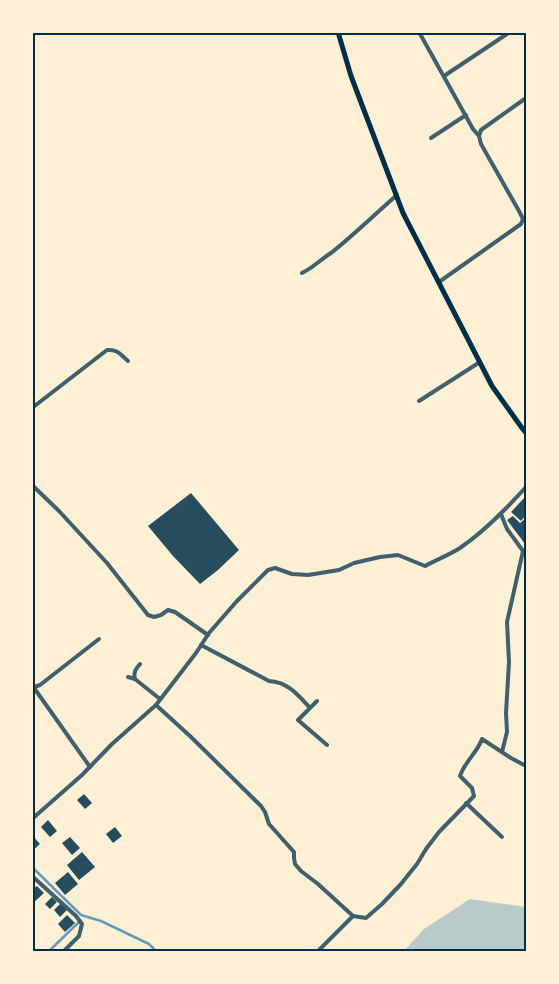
<svg xmlns="http://www.w3.org/2000/svg" width="559" height="984" font-family="Rubik,sans-serif">
<style>
.green{fill:#b9caca}
.lines{fill:none;stroke-linecap:round;stroke-linejoin:round}
.stream{stroke:#669bbc;stroke-width:2.5}
.building{fill:#264d5e}
.minor{stroke:#3f606c;stroke-width:4}
.secondary{stroke:#003049;stroke-width:5}
.neatline{fill:none;stroke:#003049;stroke-width:2}
</style>
<rect width="100%" height="100%" fill="#fdf0d5"/>
<!-- green -->
<path class="green" d="M470,899l56,8v42l-1,2h-121l20,-22z"/>
<g class="lines">
<!-- stream -->
<g class="stream">
<path d="M32,867l49,48 20,6 48,23 8,8"/>
<path d="M48,952l31,-30"/>
</g>
</g>
<!-- building -->
<g class="building">
<path d="M191,493l48,57 -21,20 -18,14 -27,-28 -25,-30z"/>
<path d="M526,496v19l-5,6 -10,-9z"/>
<path d="M513,516l7,7 6,-5v25l-1,1 -18,-24z"/>
<path d="M84,794l8,9 -7,6 -8,-9z"/>
<path d="M48,820l9,11 -7,6 -9,-10z"/>
<path d="M115,827l7,9 -9,7 -7,-9z"/>
<path d="M32,835l8,9 -8,7z"/>
<path d="M70,837l10,11 -8,7 -10,-12z"/>
<path d="M82,852l13,15 -16,13 -12,-15z"/>
<path d="M68,872l10,12 -13,11 -10,-12z"/>
<path d="M37,886l7,7 -12,11v-14z"/>
<path d="M52,897l5,5 -7,7 -5,-5z"/>
<path d="M61,903l6,7 -7,7 -6,-7z"/>
<path d="M67,915l8,8 -10,9 -7,-8z"/>
</g>
<g class="lines">
<!-- minor -->
<g class="minor">
<path d="M419,32l54,97 6,7"/>
<path d="M444,76l66,-44"/>
<path d="M431,138l35,-23"/>
<path d="M302,273c12,-6 18,-13 29,-20 23,-18 44,-39 66,-58"/>
<path d="M439,282l82,-58 2,-5 -4,-8 -38,-67 -2,-8 2,-6 45,-32"/>
<path d="M419,401l61,-39"/>
<path d="M32,408l75,-58c10,-1 13,4 21,11"/>
<path d="M32,485l27,26 48,52 41,52 6,2 7,-2 7,-5 7,2 33,23"/>
<path d="M501,514l6,15 16,22 -16,71 2,40 -3,51 1,19 -5,20"/>
<path d="M201,645l68,36c19,1 29,14 41,27l7,-7 -19,19 29,25"/>
<path d="M128,677l7,2 25,20"/>
<path d="M135,679c-2,-7 1,-10 5,-15"/>
<path d="M32,685l58,82"/>
<path d="M34,687l6,-2 59,-46"/>
<path d="M156,705l35,32 70,69 4,6 4,12 25,28v6l1,6 6,7 17,13 35,32"/>
<path d="M466,803l36,34"/>
<path d="M32,819l50,-44 30,-31 44,-39 40,-52 13,-20 28,-32 31,-31 7,-2 17,6 16,1 31,-5 15,-7 26,-6 18,-2 27,11c11,-6 24,-11 35,-18 25,-17 46,-39 66,-61"/>
<path d="M32,876l44,40 6,8 -3,12 -16,16"/>
<path d="M317,952l36,-36 13,2 16,-14 19,-20 16,-20 9,-15 13,-17 35,-36 -2,-8 -12,-12c5,-15 17,-23 22,-37l29,19 15,8"/>
</g>
<!-- secondary -->
<path class="secondary" d="M338,32l13,44 52,137 89,173 30,42 4,5"/>
</g>
<!-- border -->
<rect width="559" height="984" fill="none" stroke="#fdf0d5" stroke-width="68"/>
<rect x="34" y="34" width="491" height="916" class="neatline"/>
</svg>
